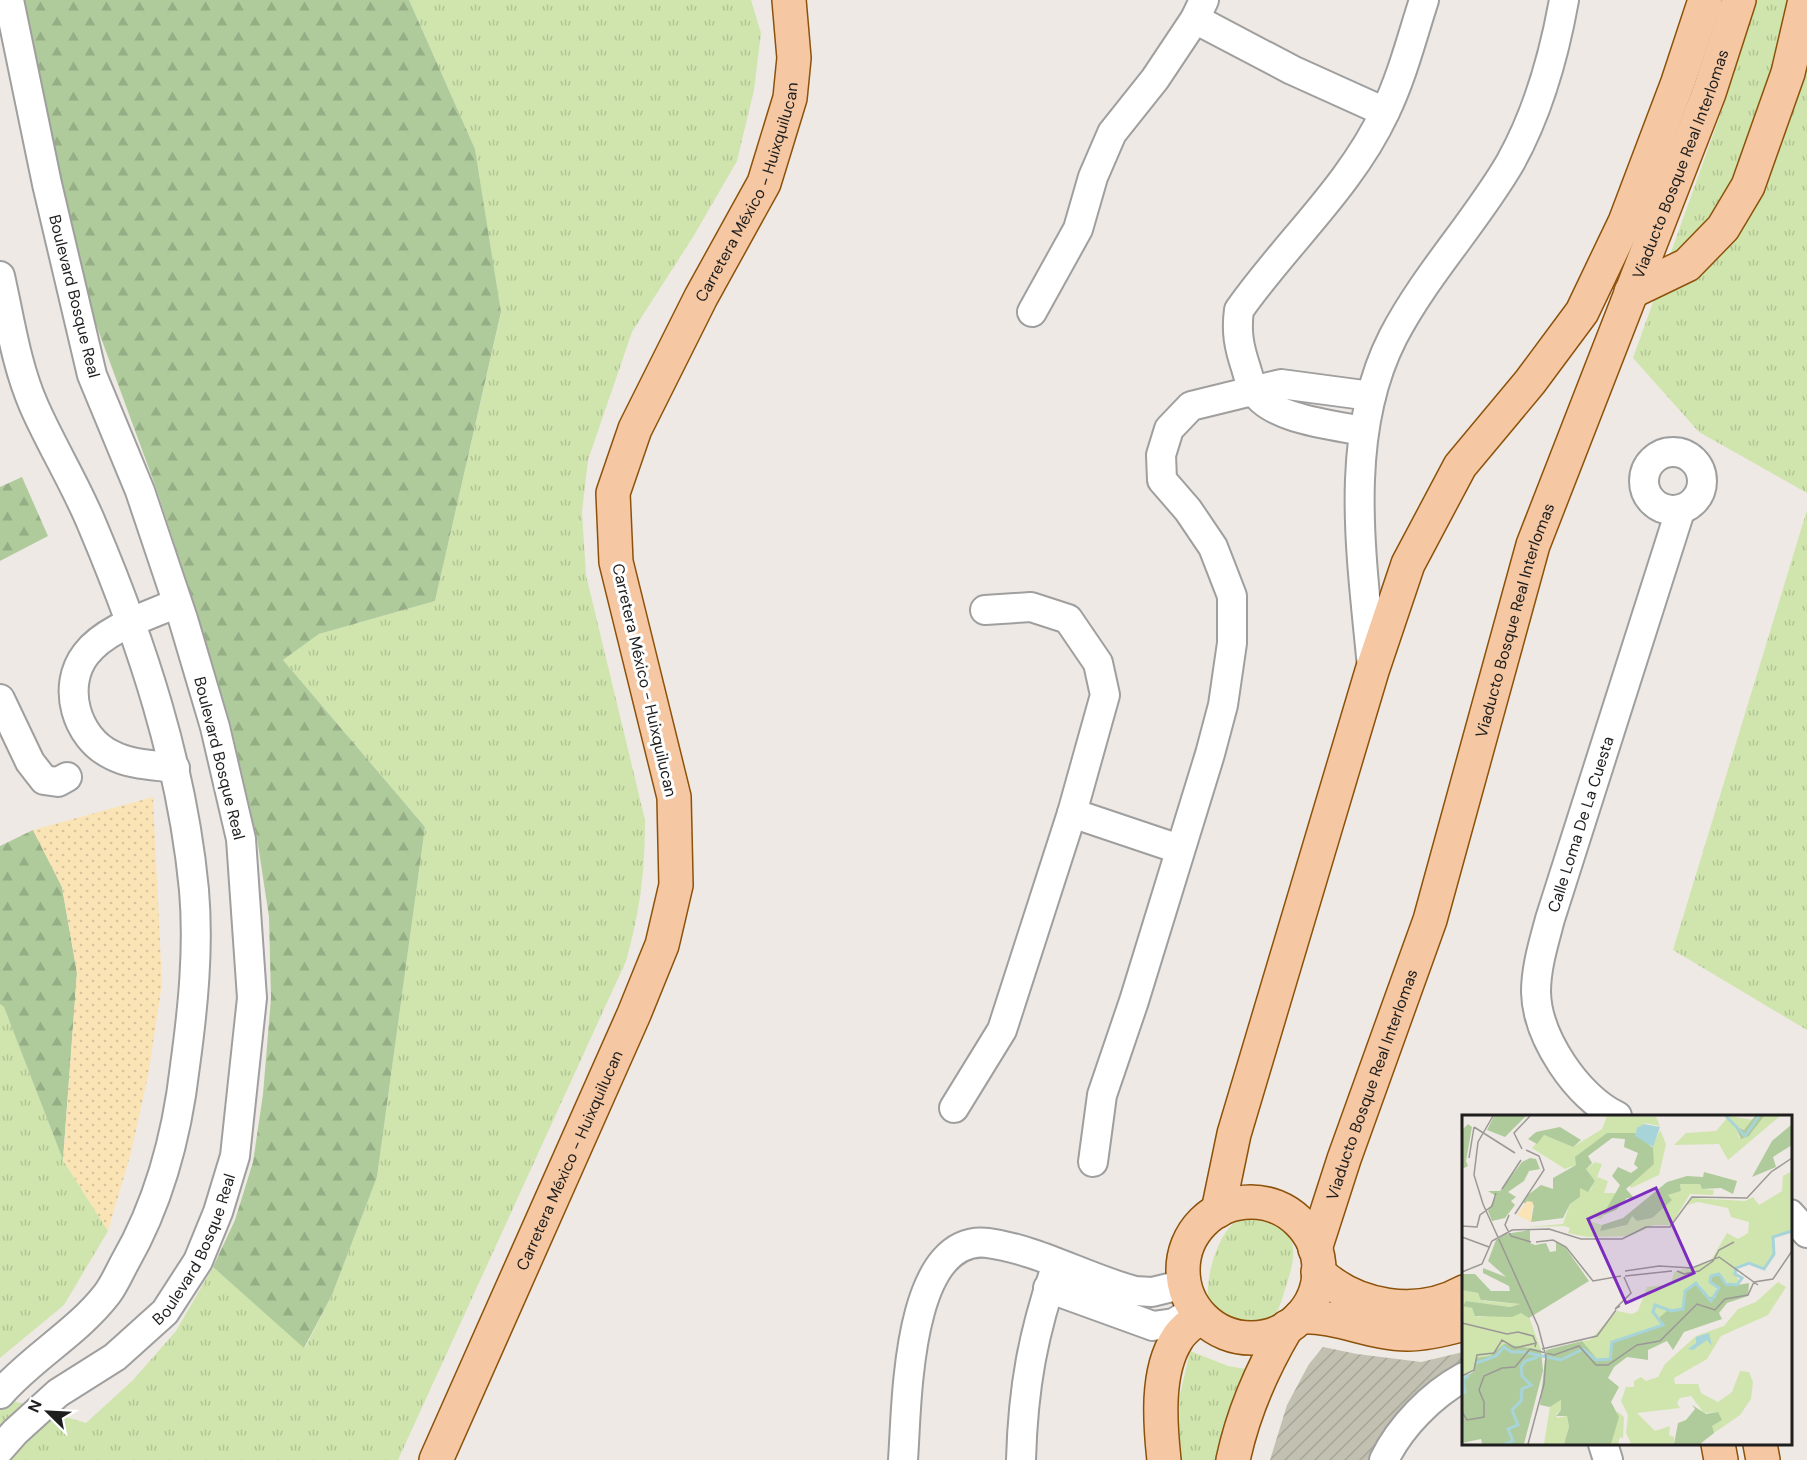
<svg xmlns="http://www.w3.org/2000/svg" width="1807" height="1460" font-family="'DM Sans',sans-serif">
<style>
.construction{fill:url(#construction-furrows)}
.grass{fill:url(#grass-tufts)}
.forest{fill:url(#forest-firs)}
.sand{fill:url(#sand-dots)}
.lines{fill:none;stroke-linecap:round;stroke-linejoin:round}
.minor-casing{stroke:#9f9f9f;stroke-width:32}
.major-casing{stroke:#8d520a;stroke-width:36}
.minor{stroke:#fff;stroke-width:28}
.major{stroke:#f5c7a2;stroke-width:33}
.labels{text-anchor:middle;stroke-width:6;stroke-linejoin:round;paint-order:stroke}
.street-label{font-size:16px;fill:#1e1e1e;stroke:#fff}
.inset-river{fill:none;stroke:#a7d4d9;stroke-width:3}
.inset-road{fill:none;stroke:#9b9895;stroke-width:1.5}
.view{fill:#7b2cbf;fill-opacity:0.15;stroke:#7b2cbf;stroke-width:3}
.inset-edge{fill:none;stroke:#1e1e1e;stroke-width:3}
</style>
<defs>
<pattern id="construction-furrows" width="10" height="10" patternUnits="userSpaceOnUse" patternTransform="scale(1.5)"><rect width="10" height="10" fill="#c2c0b0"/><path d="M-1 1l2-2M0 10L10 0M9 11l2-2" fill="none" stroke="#a6a597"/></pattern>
<pattern id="grass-tufts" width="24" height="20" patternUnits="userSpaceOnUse" patternTransform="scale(1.5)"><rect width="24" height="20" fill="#cfe5ad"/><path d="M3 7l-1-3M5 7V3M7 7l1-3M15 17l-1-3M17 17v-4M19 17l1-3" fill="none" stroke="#b1c494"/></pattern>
<pattern id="forest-firs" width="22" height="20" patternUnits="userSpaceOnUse" patternTransform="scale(1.5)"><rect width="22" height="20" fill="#afcb9b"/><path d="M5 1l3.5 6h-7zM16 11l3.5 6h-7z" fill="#96ae85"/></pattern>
<pattern id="sand-dots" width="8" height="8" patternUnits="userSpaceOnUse" patternTransform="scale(1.5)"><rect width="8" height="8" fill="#fae4b6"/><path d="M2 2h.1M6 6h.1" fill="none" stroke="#d6c39c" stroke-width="1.8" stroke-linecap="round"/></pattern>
</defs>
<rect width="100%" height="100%" fill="#eee9e4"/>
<!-- construction -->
<path class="construction" d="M1323,1347l34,7 64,8 42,-10v12l-90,96h-103l17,-55 22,-41z"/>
<!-- grass -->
<g class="grass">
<path d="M409,0h342l10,33 -7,57 -17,71 -44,76 -61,95 -44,128 -6,52 4,63 59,245c0,51 -5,92 -19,141l-228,499h-398v-63l86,26 47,-43 43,-49 37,-64 92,81 27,-53 45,-118 48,-350 -142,-167 36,-26 116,-33 66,-288 -26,-164z"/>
<path d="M1755,0h52v493l-108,-61 -66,-74 94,-262z"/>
<path d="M1807,510v520l-134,-80z"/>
<path d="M0,1004l4,2 59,154 45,71 -44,74 -64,53z"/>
<path d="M1258,1217c40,9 40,33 29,66 -4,12 -6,24 -14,34 -17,20 -50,14 -62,-8 -10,-19 5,-71 22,-85 7,-6 16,-6 25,-7z"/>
<path d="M1190,1351l38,15 18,3 -16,45 -11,46h-39l-1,-61z"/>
</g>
<!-- forest -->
<g class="forest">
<path d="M19,0h390l66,149 26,163 -66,289 -116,33 -36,26 142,167 -48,350 -45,118 -28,53 -91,-81 22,-47 18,-58 10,-68 8,-96 -2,-81 -12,-79 -27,-116 -33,-110 -42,-127 -65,-177z"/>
<path d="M22,477l26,59 -48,25v-74z"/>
<path d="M33,830l29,57 15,86 -14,187 -59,-153 -4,-3v-158z"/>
</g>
<!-- sand -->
<path class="sand" d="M153,797l9,187 -14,92 -17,77 -23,78 -45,-71 14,-187 -15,-86 -29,-57z"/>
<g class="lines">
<defs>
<g id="minor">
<path d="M1204,0l-9,19 97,51 93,42"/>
<path d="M0,276c10,44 16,89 34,130 18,41 42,79 59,121 49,116 89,237 101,363 5,58 -1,118 -9,176 -8,70 -25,135 -60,196 -6,11 -11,23 -18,32 -30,39 -75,63 -107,100"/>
<path d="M1032,312l46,-83 15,-52 19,-44 43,-54 40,-60"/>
<path d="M1363,431c-29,-6 -94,-12 -109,-41 -4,-7 -6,-15 -8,-22 -7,-21 -10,-36 -7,-58 47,-67 111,-123 146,-198 17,-35 27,-75 39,-112"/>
<circle cx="1673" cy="481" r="29"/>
<path d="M1372,667c-10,-108 -30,-230 21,-330 32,-62 82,-114 117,-174 28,-50 44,-107 54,-163"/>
<path d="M0,699l30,63 14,18 14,2 9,-5"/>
<path d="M175,768c-21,-3 -44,-3 -63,-13 -36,-17 -51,-69 -26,-101 20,-26 62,-38 91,-51"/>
<path d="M1072,813l107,36"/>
<path d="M954,1108l48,-78 70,-217 33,-118 -7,-32 -30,-44 -37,-12 -46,3"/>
<path id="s1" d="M1617,1116c-40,-19 -80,-79 -81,-124 0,-25 8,-50 14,-73l130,-408"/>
<path d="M1093,1162l9,-67 32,-94 76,-247 13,-49 9,-62v-47l-19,-49 -25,-37 -26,-30 -1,-25 8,-26 22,-23 90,-22 90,12"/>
<path d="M1790,1214l17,19"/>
<path d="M1048,1288l105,38 21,-3 21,-13"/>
<path d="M1603,1444l5,16"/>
<path id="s2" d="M0,1449l15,-17 43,-39 57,-36 50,-45 33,-51 20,-49 17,-56 17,-158 -11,-159 -26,-112 -32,-108 -43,-128 -48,-116 -45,-191 -38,-184"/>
<path d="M903,1460c4,-51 2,-227 85,-217 51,7 98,35 147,48l17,1 33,-8"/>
<path d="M1021,1460c2,-73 12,-127 36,-196"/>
<path d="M1384,1460c16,-33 47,-65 80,-83"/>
</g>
<g id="major">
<path d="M1631,292l56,-27 36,-37 25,-42 40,-113 17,-73"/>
<circle cx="1251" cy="1270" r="68"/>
<path d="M1218,1211l16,-77 138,-463 36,-107 52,-98 70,-84 52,-70 43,-90 53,-140 27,-82"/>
<path id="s3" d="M1315,1249l29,-90 86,-239 103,-375 176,-452 30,-93"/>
<path d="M1318,1272c38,36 99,46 146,20"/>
<path d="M1300,1317c37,-2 71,17 107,17 19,0 39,-5 57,-10"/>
<path d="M1718,1444l3,16"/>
<path d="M1760,1444l3,16"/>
<path id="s4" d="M436,1460l198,-446 28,-69 14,-60 -2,-88 -58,-235 -3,-69 22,-64 66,-132 63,-114 26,-85 4,-40 -5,-58"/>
<path d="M1164,1460c-4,-37 -8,-88 13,-121 5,-9 16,-16 23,-23"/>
<path d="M1233,1460c10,-47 29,-91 54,-133"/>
</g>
</defs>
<!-- minor casing -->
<use href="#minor" class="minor-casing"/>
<!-- major casing -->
<use href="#major" class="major-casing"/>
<!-- minor -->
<use href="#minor" class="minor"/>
<!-- major -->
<use href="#major" class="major"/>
</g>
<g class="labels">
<!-- street labels -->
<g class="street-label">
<text dy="6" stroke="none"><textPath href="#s3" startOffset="1146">Viaducto Bosque Real Interlomas</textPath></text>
<text dy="6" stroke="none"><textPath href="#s4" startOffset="1354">Carretera México - Huixquilucan</textPath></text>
<text transform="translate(75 296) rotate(76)" y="6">Boulevard Bosque Real</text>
<text dy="6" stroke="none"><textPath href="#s3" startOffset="660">Viaducto Bosque Real Interlomas</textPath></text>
<text transform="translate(645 680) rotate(77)" y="6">Carretera México - Huixquilucan</text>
<text transform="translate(220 758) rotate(76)" y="6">Boulevard Bosque Real</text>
<text dy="6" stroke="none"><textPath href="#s1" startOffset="328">Calle Loma De La Cuesta</textPath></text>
<text dy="6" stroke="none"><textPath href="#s3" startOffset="174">Viaducto Bosque Real Interlomas</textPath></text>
<text dy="6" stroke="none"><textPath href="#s4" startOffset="328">Carretera México - Huixquilucan</textPath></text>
<text dy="6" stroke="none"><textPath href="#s2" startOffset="285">Boulevard Bosque Real</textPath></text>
</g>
</g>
<!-- overview -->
<g transform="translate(1462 1115)">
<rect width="330" height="330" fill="#eee9e4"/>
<path d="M145,1l49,1 4,9 -15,-3 -10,10h-28l-31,32 -11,4 -33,-21 12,-13 29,12 29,-18zM267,1l25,4 -10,10 -8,-4 3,12 12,-4 12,-18h17l-52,44 -9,-16 -45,1 12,-12 30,-2zM198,15l6,14 -7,31 -28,13 -2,-5 25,-19 -2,-17zM133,47l7,2 -5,13 11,4 -4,12h11l-1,8 -13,18 -10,-3 1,6 10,3 -2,5 26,-4 5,-11 6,6 15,-3 16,-23 13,-4 -1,-7h20l2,5 12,1 -1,5 -23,-1 -19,31h-17l-23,11 -44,1 -19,-4 2,-5 -6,-2 -38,1 37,-3 7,-20 10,-7v-10l10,3 5,-9 -9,-12zM330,56v59l-19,7 1,17 -10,14 -15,-6 -12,4 -2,8 5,8 -8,4 -10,-8 -11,22 -7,-5 -4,-11 -7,1 -9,10 -2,13 -22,11 4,4 -6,5 -39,14 -9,9v7l-13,1 -14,-13 -1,-5 8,-1 27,-29 15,3 6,-3 9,-24 24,-3 3,-12 36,-10 17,-29 11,6 10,-6 1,-11 -18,-5 -3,-9 -30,-6 -11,3 5,-7 53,3 8,-4 6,8 23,-14 1,-15zM316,167l8,5 -18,28 -47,21 -14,23 -33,19 1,6h23l3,9 17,9 14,-10 8,-21 9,1 4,10 -2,17 -11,16 -26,18 -4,-3 8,-18 -14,1 -13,-17 -11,2 -3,5 3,5 -43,5 18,18 15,-5 -1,9 5,2v7h-43l-5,-11 2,-18 -7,-14 5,-14h8v-6l7,-4 5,4 12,-4 7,-13 31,-28 28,-10 14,-17 18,-7zM0,175l16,3 5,8 37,3 -10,3 -44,-6 12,16 43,-4 8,4 12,33 -66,17 -13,12zM99,285v10l-5,4 1,4 10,-2 2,12 -5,16h-20l6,-37zM155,296l7,6 -1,21 -3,-1 -2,7h-7z" fill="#cfe5ad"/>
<path d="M32,1h32l-21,21 -18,-7zM293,1h9l-15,20 -8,3 -6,-13 9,4zM6,9l4,3 -6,34 2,5 -6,3v-39zM330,9v21l-19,12 3,10 -24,10 20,-36zM98,12l21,13 -8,7 -29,-12 -7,9 -9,-5 8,-7zM145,18h28l18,15 1,16 -28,25 9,10 -8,-1 -11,12 -13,5 17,-30 -8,-9 6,-9 13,6 7,-5 -4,-4 4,-11 -14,-6 1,-8 -13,-1 -24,18 4,7 -6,6 9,12 -7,11 -8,-4v9l-10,7 -7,14 -32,4 3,-17 -11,-2 5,-8 13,-10 12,4v-11l23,-13 -1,-8zM68,43l6,1 4,10 -11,2 -5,10 -16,11 8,5 -5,4 4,4 -10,13 -13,3 -4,-10 8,-15 -8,-5h12l22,-29zM242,57l33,9 -4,13 -12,-6 -19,1 -2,-5h-20l1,7 -13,4 4,5 -20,18 -15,3 -5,-5 -5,9 -27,6 2,-6 21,-7 44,-36 20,-6 16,1zM68,115v13l5,2 11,-2 4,9 6,-1v-9l9,5 24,34 -60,37 -8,-5 -9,4 -37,-1 -3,-8 -9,-2 3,-5 44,6 10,-3 -39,-4 -3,-7 -16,-3v-16h13l16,17h19l-1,-5 -26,-13v-5l23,9 -18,-16 8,-21 9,-6zM251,159h7l3,8 9,4 17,-3 -1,13 -21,7 -8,10 3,6 -38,13 -11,18 -6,-9 -19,9v10l-21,-3 -13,10 -6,11 11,9 -8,15 8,15 -8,27h-47l5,-17 -2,-11h-11l5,-6v-10l-11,7 -10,-2 6,-55 36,-9 15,18 12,-1 2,-16 52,-17 -4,-7 9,-8 14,-2 3,-17 10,-9 9,13 11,3 3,-10 -8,-6zM42,229l37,6 2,21 -19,73h-42l-1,-5 -19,4v-64l11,-7 3,-14 14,-2zM230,290l14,9 12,-2 4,8 -10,6 2,7 -14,11h-26l4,-21 8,-3 9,-11z" fill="#afcb9b"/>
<path d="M65,86l6,1 -2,20 -14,-7z" fill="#fae4b6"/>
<path d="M182,9l16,3 -7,20 -18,-11 2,-8zM247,218l3,13 -5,-6 -14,10 -5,-1 8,-6v-6z" fill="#a7d4d9"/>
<path class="inset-river" d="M264,1l19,20 14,-20M66,238l33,7 22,-11 13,11 14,-1 2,-17 51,-17 -10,-13 2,-7 16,6 12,-2 2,-18 11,-8 15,18 8,-13 -9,-6 1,-6 8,-2 7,10 11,1 5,-7 -7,-4 1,-6 13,-5 15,6 10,-15 -1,-17 19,-6M14,248l20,-7 8,-9 7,5h15M0,278l3,-1 -2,-12 6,-5M43,329l8,-3 -5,-12 10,-4 -6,-15 9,-9 1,-12 9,-4 -9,-9 -1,-9 4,-6 13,-4"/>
<path class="inset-road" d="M31,1l-15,26 -4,33 9,29 55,122 8,31 -2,27 -16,60M12,12l41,26M60,34l-8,-16 16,-17M7,43l5,-31M40,74l19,-29M53,99l29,-44 -5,-14 -13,-6M47,100l-4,10 6,11 20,6M0,111l15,1 3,-12 12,-9 4,-13M0,122l27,10M74,127l17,-2 13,7 27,34 28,-5M163,156l34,-5 33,2 27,-11 39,28M215,156l7,3 15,-3 14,-10 6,-11 15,-8M0,157l20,-8 10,-23 20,-11 37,-1 32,10h41l24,-12h24l22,-30 55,1 24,-26 21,-14M163,161l47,-5M158,191l-5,3 16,-16 -7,-16M0,208l45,11 11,-2 15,4 3,7M80,234l55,-13 19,-26M0,261l12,-6 3,-15 17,-2 8,-13 13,8 21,-5 -1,4M0,297l5,8 17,-3v-15l-5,-12 5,-14 18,-8 13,-1 15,-18 24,6 25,-9 17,19h12l29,-20 23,-4 37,-37 18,6 10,-11 23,-4 6,-13 19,-3 19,-28"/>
<path class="view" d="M194,73l38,85 -68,30 -38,-84z"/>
<rect width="330" height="330" class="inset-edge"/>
</g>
<!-- north arrow -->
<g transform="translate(48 1412) rotate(294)" stroke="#ffffff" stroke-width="4.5" paint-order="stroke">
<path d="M0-4.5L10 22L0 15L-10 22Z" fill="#1e1e1e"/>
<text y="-9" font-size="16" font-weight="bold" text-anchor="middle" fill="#1e1e1e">N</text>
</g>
</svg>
